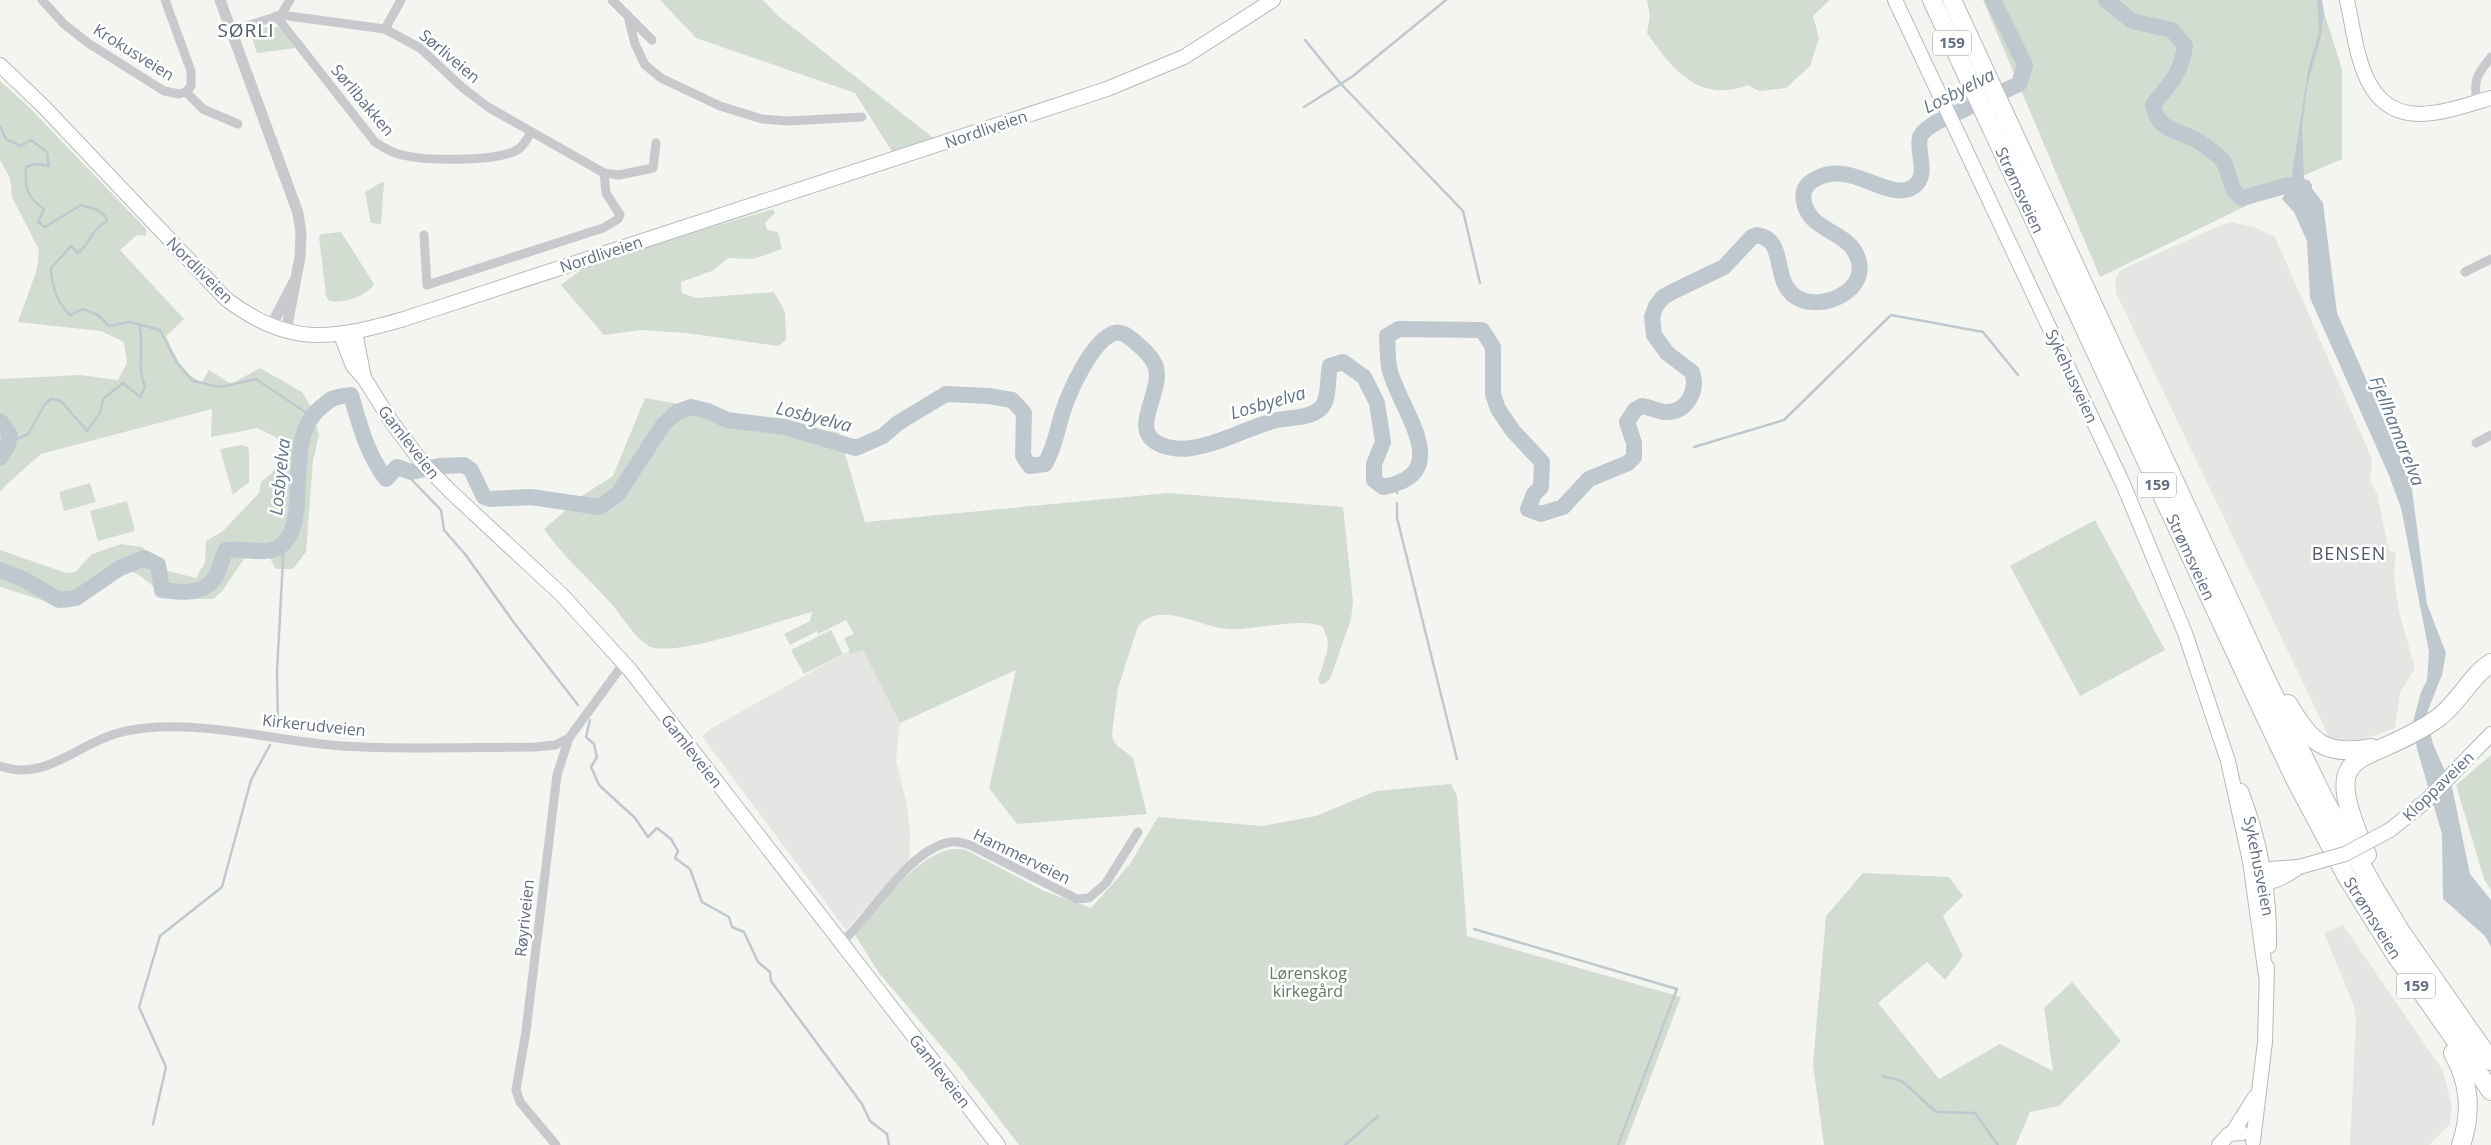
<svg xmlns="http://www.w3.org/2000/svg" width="2491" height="1145" font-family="'Open Sans',sans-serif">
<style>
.built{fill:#e5e5e4}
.green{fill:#d3dcd1}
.water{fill:#bfc8cf}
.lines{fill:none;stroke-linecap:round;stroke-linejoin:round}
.stream{stroke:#bfc8cf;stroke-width:2.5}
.river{stroke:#bfc8cf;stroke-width:16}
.secondary-casing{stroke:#b6babf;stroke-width:16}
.motorway-casing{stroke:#b9babe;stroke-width:20}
.minor{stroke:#c7c9cd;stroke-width:9}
.tertiary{stroke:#c7c9cd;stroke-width:11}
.secondary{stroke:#fff;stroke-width:14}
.motorway{stroke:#fff;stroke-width:18}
.secondary-bridge-casing{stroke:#b6babf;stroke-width:16;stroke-linecap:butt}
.secondary-bridge{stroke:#fff;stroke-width:14}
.labels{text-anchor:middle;stroke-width:5;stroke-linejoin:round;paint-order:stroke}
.shield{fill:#fff;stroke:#919aa8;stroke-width:1}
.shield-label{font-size:15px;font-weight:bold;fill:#626e83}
.street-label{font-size:16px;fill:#626e83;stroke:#fff}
.park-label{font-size:16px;fill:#627a61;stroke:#fff}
.water-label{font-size:18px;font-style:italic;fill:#637788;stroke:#fff}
.neighbourhood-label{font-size:18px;letter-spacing:1px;fill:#505968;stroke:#fff}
.quarter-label{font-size:19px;letter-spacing:1px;fill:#505968;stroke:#fff}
</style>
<rect width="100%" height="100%" fill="#f4f5f0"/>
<!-- built -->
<g class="built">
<path d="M2229,222l25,5 21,10 97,222 -2,22 7,12 12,58 7,2 -2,23 5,36 16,56 -15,25 -5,35 -36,13 -11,2 -17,-3 -2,-3 -213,-444 -1,-13 4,-8 10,-6z"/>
<path d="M861,644l39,79 -4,37 11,45 3,28 -1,27 -63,70 -144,-194 10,-8z"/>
<path d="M2343,925l100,146 9,36 -2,17 -21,21h-79l6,-124 -2,-15 -30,-73z"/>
</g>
<!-- green -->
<g class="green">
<path d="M660,0h103l14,15 164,129 -45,14 -41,-65 -159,-55z"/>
<path d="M1647,0h183l-17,16 6,22 -9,28 -24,22 -27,3 -11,-6c-49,19 -76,-16 -101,-52l3,-17z"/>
<path d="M1983,0h337l22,69v90l-51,22 -2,4 -189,92z"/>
<path d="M266,27h14l15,21 -38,5 -7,-20z"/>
<path d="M0,81l28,25 118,123v7l-9,-1 -17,15 64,69 -18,17c8,18 17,39 36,46l7,-12 22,14 29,-16 42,24 9,15 8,28 -6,26 -7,91 -13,17h-17l-7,-12 -14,-1 -11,3 -22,32 -9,8c-14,0 -29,0 -43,-3 -20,-5 -29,-31 -54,-24 -20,6 -28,31 -49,36l-67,-21v-37l66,23 9,-1 17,-18 29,-10 21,3 26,24 28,7 9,-16 1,-21 17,-10 36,-38 2,-11 10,-8 12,-18 -6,-18 -20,-10 -46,9 1,-28 -171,45 -34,30 -7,8v-113l80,-4 38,5 9,-17 -3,-21 -23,-11 -83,-9 19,-53 2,-19 -27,-53 -2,-19 -10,-18z"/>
<path d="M382,182l2,1 -3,41 -10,-1 -6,-31z"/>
<path d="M773,209l2,4 -10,10 2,7 11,2 4,17 -29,10 -25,-1 -16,13 -31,11 1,11 14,5 78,-6 11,20 1,28 -8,6 -92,-13 -45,-3 -37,5 -43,-50 29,-22z"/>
<path d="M341,232l33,52c-6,12 -32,20 -45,17l-3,-5 -7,-59 2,-3z"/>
<path d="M645,398l194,35 26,89 304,-29 174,14 10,94 -2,18 -21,60 -6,5h-4l-2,-4 9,-28 1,-11 -5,-14c-19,-11 -70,4 -95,2 -30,-2 -66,-29 -90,-3l-20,62 -6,46c1,14 13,15 21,24l14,56 -130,10 -28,-36 27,-118 -116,53 -37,-73 -12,4 -7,-16 10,-4 -8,-14 -28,14 -1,-3 -27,14 -6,-11 26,-13 2,-9c-29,7 -143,49 -165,33 -17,-12 -26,-32 -40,-46 -21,-23 -45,-44 -63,-70l39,-34 30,-19z"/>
<path d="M242,445l6,2 1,5v30l-16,13 -13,-46z"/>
<path d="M90,483l6,19 -32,9 -5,-19z"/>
<path d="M127,501l8,30 -37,10 -8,-30z"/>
<path d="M2095,520l70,130 -85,46 -70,-130z"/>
<path d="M831,630l12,24 -39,20 -13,-24z"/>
<path d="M2491,755v135l-7,-11 -28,-94z"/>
<path d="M1451,784l6,12 10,140 214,61 -56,148h-606l-59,-77 -81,-95 -24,-38c23,-26 73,-99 113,-84l76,40 47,17 39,-44 28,-47 104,9 54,-10 60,-25z"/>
<path d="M1863,873l86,4 14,19 -20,20 20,40 -18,24 -18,-18 -49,41 61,76 61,-35 53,27 -9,-63 28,-26 49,59 -62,65 -29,6 -14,33h-192l-11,-81 13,-148z"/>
</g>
<!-- water -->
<path class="water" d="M2317,0h5l2,13 -3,23 -14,50 -5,43 2,49 19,25 14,110 74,169 16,122 19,49 -4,22 -16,40 7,29 19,43 18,87 21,26v47l-6,-11 -42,-37 -1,-65 -25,-85 -4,-27 8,-30 6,-12 2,-28 -28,-144 -13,-35 -78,-175 -3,-57 -13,-29 -12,-13 9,-18 17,-111 11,-38z"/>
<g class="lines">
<!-- stream -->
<g class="stream">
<path d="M1305,40l36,44 122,127 17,72"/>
<path d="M1304,107l49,-31 93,-76"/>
<path d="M0,126l6,13 15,7 10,-6 16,12 2,14 -14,-2 -9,3c-1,22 0,29 18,42l-6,13 7,5 36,-22c10,3 23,5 26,16 -18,10 -14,20 -29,32l-7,-7 -20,22c1,19 5,33 19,47l13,-6 15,6 11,11 21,-4 30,8 17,33 16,18 27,6 36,-8 55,37"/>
<path d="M10,435l7,4 11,-5 17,-30 6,-5 10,2 26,30 13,-18 3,-14 20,-16 17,14 5,-10c-9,-22 0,-43 -6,-62"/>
<path d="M1694,447l90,-27 107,-105 92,17 35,43"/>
<path d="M411,472v7l30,31 3,20 21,24 50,70 63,81"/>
<path d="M1397,493v-8"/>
<path d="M1397,503v15l60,241"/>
<path d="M590,720l-4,17 8,7 3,13 -6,10 8,18 36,33 13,19 9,-9 14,11 7,12 -3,7 15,11 12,33 27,15 3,10 12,5 14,30 12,10 1,9 91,123 8,17 17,13 2,11"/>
<path d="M278,729l-1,-58 7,-129"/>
<path d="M1474,929l203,60 -59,156"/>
<path d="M1882,1076l20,5 34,31 39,1 23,32"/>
<path d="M153,1124l13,-57 -27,-60 21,-71 62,-49 29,-107 19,-35"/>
<path d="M1345,1145l33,-29"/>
</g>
<!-- river -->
<g class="river">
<path d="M2106,0l26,21 40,9 13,16c-5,31 -14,35 -32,59 6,31 33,24 52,41 6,4 14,10 18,15 8,13 5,28 19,37l47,-13 15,2"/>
<path d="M0,421l10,14 -3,12 -7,11"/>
<path d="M0,570l23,9 36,21 17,-2 44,-30 24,-10 14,7 4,25c18,2 39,6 52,-11 6,-7 7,-20 12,-29 16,-3 39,6 53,-3 35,-22 2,-106 41,-139 4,-3 8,-7 12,-9 6,-3 13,-3 19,-4 9,31 16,59 35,84l11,-12 14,5 28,-6 25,-1 7,5 13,27 6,2 41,-2 68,10 19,-13 45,-69 14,-13 14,-5 17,4 19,9 58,7 71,21 27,-12 15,-13 48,-29 43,2 23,4 12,13 -1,43 7,10 15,-2c10,-17 12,-34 18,-53 7,-21 29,-70 51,-78 8,-2 14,3 20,8 7,6 16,13 20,22 13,23 -23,62 0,78 10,7 25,9 37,7 30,-4 57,-21 86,-28 14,-3 31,-1 43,-11 10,-8 7,-31 10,-43l13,-4 21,15 13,26 6,39 -9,22v16l9,7c73,-13 18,-75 7,-116 -3,-10 -2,-24 -3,-35l12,-7 83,1 11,17v47l5,15 15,22 29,31 -1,25 -7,7 -6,15 13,5 22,-7 26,-28 39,-16 6,-6v-14l-7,-21 8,-12 7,-4c9,1 18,7 26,6 21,-1 30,-24 24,-40l-25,-19 -13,-18 -2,-18 4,-11 7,-9 11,-6 50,-24 28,-30 5,-2c31,5 14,46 39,62 25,16 76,-7 61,-41 -8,-19 -29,-23 -43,-36 -11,-11 -16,-30 -2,-39 37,-25 75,22 101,6 17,-11 3,-35 7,-50 3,-7 11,-11 17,-15l82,-38 6,-19 -32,-65"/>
</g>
<defs>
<g id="secondary">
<path d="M1895,0l228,484 62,149 43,128 22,100 16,115"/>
<path d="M2347,0c11,50 14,123 85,113 20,-2 40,-10 59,-15"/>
<path d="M0,65l43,41 183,193c64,48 105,41 178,20l703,-230 77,-32 89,-57"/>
<path d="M355,332l9,46"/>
<path d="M341,335l12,31 11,12 27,43 29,39 30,31 112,104 68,75 368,475"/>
<path d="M2241,791c19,49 29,102 28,155"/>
<path d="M2390,830l36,-29 65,-67"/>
<path d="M2257,875l12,-6 30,-2"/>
<path d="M2256,881c16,5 31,-6 43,-14"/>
<path d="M2233,1132l22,-35"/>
<path d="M2253,1141l12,-99 2,-75"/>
<path d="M2219,1145l10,-11 13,-1"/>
</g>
<g id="motorway">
<path d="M1932,0l326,701 37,78 52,98 48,77 96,137"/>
<path d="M1952,0l313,677 60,124 51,90 25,41 90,129"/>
<path d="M2288,704c23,38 36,53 83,44"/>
<path d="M2367,855c-52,-117 -3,-84 71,-137 21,-15 32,-42 53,-55"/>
<path d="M2453,1053c17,30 19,59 8,92"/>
</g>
</defs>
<!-- secondary casing -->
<use href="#secondary" class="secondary-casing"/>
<!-- motorway casing -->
<use href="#motorway" class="motorway-casing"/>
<!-- minor -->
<g class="minor">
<path d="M42,0l22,24 24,19 76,48 15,3 7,-2 5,-6v-15l-26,-71"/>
<path d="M612,0l16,16 7,28 10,21 16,13 59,28 42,13 27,2 73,-4"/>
<path d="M281,15l9,-15"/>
<path d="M276,16l99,126c9,6 17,11 27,13 24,6 94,7 115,-5 7,-4 10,-11 14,-18"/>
<path d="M628,16l24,24"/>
<path d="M385,29l16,-29"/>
<path d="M231,31l50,-16 104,14 35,19 43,40 25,19 116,66 15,2 34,-7 3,-25"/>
<path d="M186,92l17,17 35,15"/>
<path d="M2477,102c-4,-23 0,-27 14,-45"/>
<path d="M424,235l3,50 176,-57 15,-9 2,-4 -14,-22 -2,-20"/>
<path d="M2465,272l26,-13"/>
<path d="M2476,443l15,-8"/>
<path d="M0,766c42,15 71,-16 109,-30 11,-4 26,-7 37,-8 66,-6 130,13 196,18 64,4 129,1 193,1l20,-2 14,-7 55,-75"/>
<path d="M841,943c30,-26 68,-95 110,-101 6,-1 13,1 19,3l107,54 12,-1 17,-15 32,-51"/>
<path d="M556,1145l-36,-43 -4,-12 10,-59 31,-256 12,-37"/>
</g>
<!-- tertiary -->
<g class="tertiary">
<path d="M220,0l78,213 3,20 -1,24 -14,74"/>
<path d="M271,326l23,-44"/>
</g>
<!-- secondary -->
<use href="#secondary" class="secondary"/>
<!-- motorway -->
<use href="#motorway" class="motorway"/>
<defs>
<path id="secondary-bridge" d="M2299,867l46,-13 45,-24"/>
</defs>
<!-- secondary-bridge casing -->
<use href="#secondary-bridge" class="secondary-bridge-casing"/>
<!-- secondary-bridge -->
<use href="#secondary-bridge" class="secondary-bridge"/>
</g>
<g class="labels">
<!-- shield labels -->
<g class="shield">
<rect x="1933" y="30.5" width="38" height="25" rx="4"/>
<rect x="2138" y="472.5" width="38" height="25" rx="4"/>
<rect x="2397" y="973.5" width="38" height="25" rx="4"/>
</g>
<g class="shield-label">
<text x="1952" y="48">159</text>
<text x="2157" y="490">159</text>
<text x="2416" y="991">159</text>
</g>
<!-- street labels -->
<g class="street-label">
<text transform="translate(134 52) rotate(32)" y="6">Krokusveien</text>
<text transform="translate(450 56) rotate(40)" y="6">Sørliveien</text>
<text transform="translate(363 100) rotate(50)" y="6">Sørlibakken</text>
<text transform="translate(986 129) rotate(-19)" y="6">Nordliveien</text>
<text transform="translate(2020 190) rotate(65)" y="6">Strømsveien</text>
<text transform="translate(601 254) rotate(-18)" y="6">Nordliveien</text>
<text transform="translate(200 270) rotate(45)" y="6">Nordliveien</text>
<text transform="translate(2072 376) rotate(65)" y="6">Sykehusveien</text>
<text transform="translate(409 442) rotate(52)" y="6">Gamleveien</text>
<text transform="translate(2191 557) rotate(65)" y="6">Strømsveien</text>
<text transform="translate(314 725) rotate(6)" y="6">Kirkerudveien</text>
<text transform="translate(692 751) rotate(52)" y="6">Gamleveien</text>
<text transform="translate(2438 786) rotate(-44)" y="6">Kloppaveien</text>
<text transform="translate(1022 856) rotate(26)" y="6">Hammerveien</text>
<text transform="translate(2259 866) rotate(79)" y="6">Sykehusveien</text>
<text transform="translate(524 918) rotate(-84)" y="6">Røyriveien</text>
<text transform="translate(2373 918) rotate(58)" y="6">Strømsveien</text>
<text transform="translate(940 1071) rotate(52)" y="6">Gamleveien</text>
</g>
<!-- park labels -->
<g class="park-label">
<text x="1308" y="979">Lørenskog<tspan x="1308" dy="18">kirkegård</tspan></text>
</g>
<!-- water labels -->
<g class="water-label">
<text transform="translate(1959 91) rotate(-27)" y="6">Losbyelva</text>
<text transform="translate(1268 403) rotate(-16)" y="6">Losbyelva</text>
<text transform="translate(814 417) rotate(14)" y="6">Losbyelva</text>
<text transform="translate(2397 431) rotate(68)" y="6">Fjellhamarelva</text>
<text transform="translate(280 477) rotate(-84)" y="6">Losbyelva</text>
</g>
<!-- neighbourhood labels -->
<g class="neighbourhood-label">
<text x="2349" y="560">BENSEN</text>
</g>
<!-- quarter labels -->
<g class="quarter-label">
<text x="246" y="37">SØRLI</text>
</g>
</g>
</svg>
